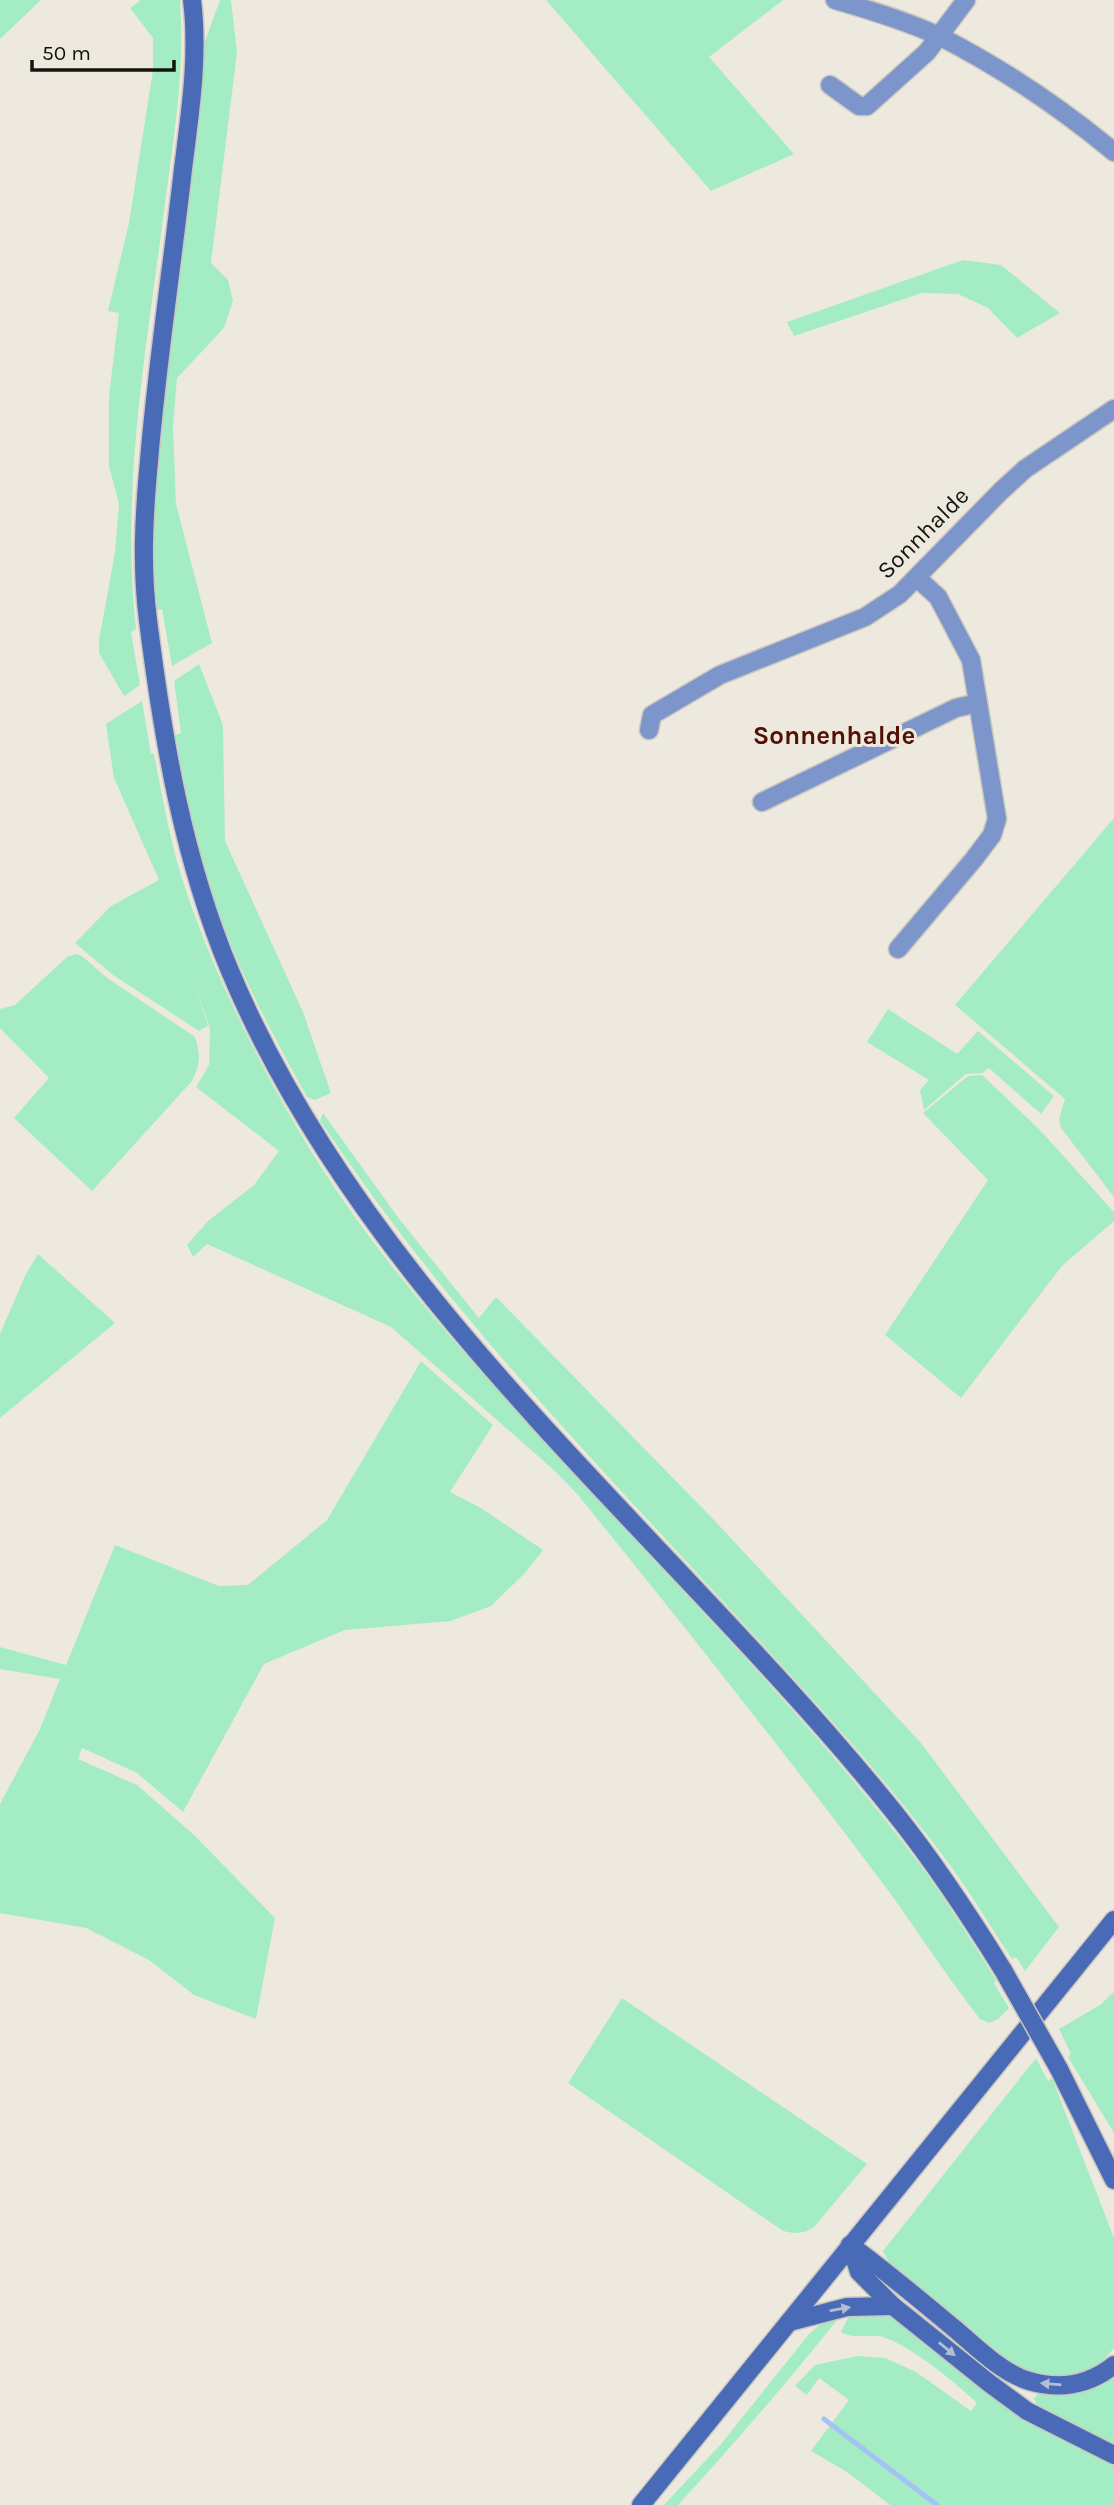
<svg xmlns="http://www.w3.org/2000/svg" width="1114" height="2505" font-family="Karla,sans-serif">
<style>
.green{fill:#a4edc4}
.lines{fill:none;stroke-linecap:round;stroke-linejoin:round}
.stream{stroke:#a3c3f2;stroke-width:5}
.street-casing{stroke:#cbc7be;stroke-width:21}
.secondary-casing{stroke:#cbc7be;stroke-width:21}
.street{stroke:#7c95ca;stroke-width:18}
.secondary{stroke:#486ab7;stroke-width:18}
.secondary-bridge-casing{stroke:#cbc7be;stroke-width:21;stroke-linecap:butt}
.secondary-bridge{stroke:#486ab7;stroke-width:18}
.oneway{fill:#b4bdd1}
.labels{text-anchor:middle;stroke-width:6;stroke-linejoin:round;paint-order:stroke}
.street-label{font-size:24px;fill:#14130f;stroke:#eee9df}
.neighbourhood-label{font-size:26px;font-weight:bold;fill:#531003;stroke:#eee9df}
</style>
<rect width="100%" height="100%" fill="#eee9df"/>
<!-- green -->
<g class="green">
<path d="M0,0h41l-41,39z"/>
<path d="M141,0h39c5,66 -5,130 -14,196 -18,145 -46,286 -30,433l-5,3 9,53 -16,11 -25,-43v-13l16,-88 4,-48 -10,-38v-70l10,-83 -11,-2 21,-88 24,-153v-32l-23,-30z"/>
<path d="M220,0h11l6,52 -26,211 17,17 5,21 -9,27 -47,50 -4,49 3,77 36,139 -40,23 -10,-57 -5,1 -4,-56 4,-103 13,-120 32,-241 3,-49z"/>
<path d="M546,0h237l-74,57 85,97 -83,37z"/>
<path d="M963,260l38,5 59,48 -43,25 -29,-30 -30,-14 -36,-1 -128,43 -7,-14z"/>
<path d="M199,664l24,61 2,116 78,171 28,81 -16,7 -8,-3c-37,-67 -74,-136 -97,-210 -16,-50 -25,-101 -35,-152l6,-2 -7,-52z"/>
<path d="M142,701l9,53h3c7,36 14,74 24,111 29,98 84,207 138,294 60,96 137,182 213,266 131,146 274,284 392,441 27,37 51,76 75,114l-2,3 15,25 -11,11 -9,4 -9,-4c-32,-41 -60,-84 -90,-126 -101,-135 -206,-267 -312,-398l-22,-23 -165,-145 -184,-83 -14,13 -6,-12 21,-24 46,-36 25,-34 -83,-64 13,-22 1,-36 -14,-41 12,38 -9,5 -86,-56 -38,-32 36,-37 48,-26 -45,-102 -8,-54z"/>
<path d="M1114,818v379l-53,-69 -2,-9 6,-20 -110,-94z"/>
<path d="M76,954l6,2 24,21 89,60c6,18 5,27 -3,44l-100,110 -78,-73 35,-40 -49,-50v-19l15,-4 52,-48z"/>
<path d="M888,1009l69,45 21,-23 76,65 -13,18 -52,-46 -7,5 -16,1 -42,36 -4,-20 9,-10 -62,-38z"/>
<path d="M982,1075l57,54 75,83v9l-52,45 -101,132 -76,-63 103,-155 -65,-67 45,-37z"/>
<path d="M323,1113l77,107 79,98 17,-21 220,225 205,221 138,184 -34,44 -9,-14 -4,2c-20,-30 -39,-62 -60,-91 -64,-87 -137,-167 -210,-246 -148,-162 -302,-318 -422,-502z"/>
<path d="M38,1254l77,69 -115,95v-84l25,-58z"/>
<path d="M421,1361l72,64 -43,67 31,16 62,42 -18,23 -34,33 -40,15 -106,9 -81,34 -81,148 -46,-39 -55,-25 -4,11 59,26 57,50 81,83 -19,101 -62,-24 -45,-35 -63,-32 -86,-15v-109l40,-75 20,-50 -60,-10v-22l66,18 49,-120 104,41 29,-1 79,-65z"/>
<path d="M1114,1992v141l-46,-76 3,-3 -12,-25 41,-24z"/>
<path d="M622,1998l245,166 -53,63c-11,7 -18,7 -31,4l-215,-148z"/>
<path d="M1036,2058l12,23 4,-3 62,160v110c-50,63 -111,12 -156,-26 -22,-18 -45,-36 -67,-55l-8,-16z"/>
<path d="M851,2312h25l14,4 224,148v41h-224l-43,-33 -36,-21 38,-51 -30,-22 -12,17 -12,-9 20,-21 43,-9 27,2 31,14 55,39 6,-8c-21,-20 -66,-57 -94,-66 -14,-4 -30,3 -42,-5z"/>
<path d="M838,2315l-1,5c-51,64 -104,125 -159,185h-14l57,-61 89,-111 15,-12z"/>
<path d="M1114,2373v72l-76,-39 -4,-7 5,-6c32,2 48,-1 75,-20z"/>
</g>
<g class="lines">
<!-- stream -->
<path class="stream" d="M824,2419l113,86"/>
<defs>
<g id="street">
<path d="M835,0c35,10 72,21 106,37 62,32 120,71 173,115"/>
<path d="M830,85l29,21h8l60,-54 39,-52"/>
<path d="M649,730l3,-15 68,-40 145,-58 35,-23 101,-103 24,-22 89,-60"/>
<path d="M762,802l194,-94 22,-5"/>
<path d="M898,949l76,-90 18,-24 5,-16 -26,-159 -33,-63 -21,-19"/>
</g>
<g id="secondary">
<path d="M192,0c7,56 -2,113 -9,169 -11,98 -26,195 -34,292 -5,54 -8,105 -1,159 15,120 35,239 82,351 139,332 443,566 664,841 40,50 75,103 109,158"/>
<path d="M1059,2069l55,111"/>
<path d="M850,2245l9,27 34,34 96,77 38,28 87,44"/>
<path d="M850,2245c36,26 70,55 105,84 21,18 47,44 74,52 31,9 60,4 85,-16"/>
<path d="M789,2322l58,-15 46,-1"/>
<path d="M641,2505l473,-585"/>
</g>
</defs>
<!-- street casing -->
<use href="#street" class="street-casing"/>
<!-- secondary casing -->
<use href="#secondary" class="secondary-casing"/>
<!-- street -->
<use href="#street" class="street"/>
<!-- secondary -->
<use href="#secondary" class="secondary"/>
<defs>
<path id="secondary-bridge" d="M1003,1970l56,99"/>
</defs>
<!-- secondary-bridge casing -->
<use href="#secondary-bridge" class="secondary-bridge-casing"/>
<!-- secondary-bridge -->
<use href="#secondary-bridge" class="secondary-bridge"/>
</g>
<!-- one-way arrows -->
<defs><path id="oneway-solid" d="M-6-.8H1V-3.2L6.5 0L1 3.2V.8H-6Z" transform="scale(1.75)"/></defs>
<g class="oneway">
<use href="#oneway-solid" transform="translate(840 2309) rotate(-10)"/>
<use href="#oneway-solid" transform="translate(947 2349) rotate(39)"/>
<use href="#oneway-solid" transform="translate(1051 2384) rotate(-175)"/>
</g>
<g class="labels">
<!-- street labels -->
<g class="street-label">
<text transform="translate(923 533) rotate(-45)" y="8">Sonnhalde</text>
</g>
<!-- neighbourhood labels -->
<g class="neighbourhood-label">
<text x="834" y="744">Sonnenhalde</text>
</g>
</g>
<!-- scale -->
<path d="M32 60v10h142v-10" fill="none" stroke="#14130f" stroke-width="3.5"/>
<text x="42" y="60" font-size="21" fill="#14130f" stroke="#eee9df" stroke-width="5" paint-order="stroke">50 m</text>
</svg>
